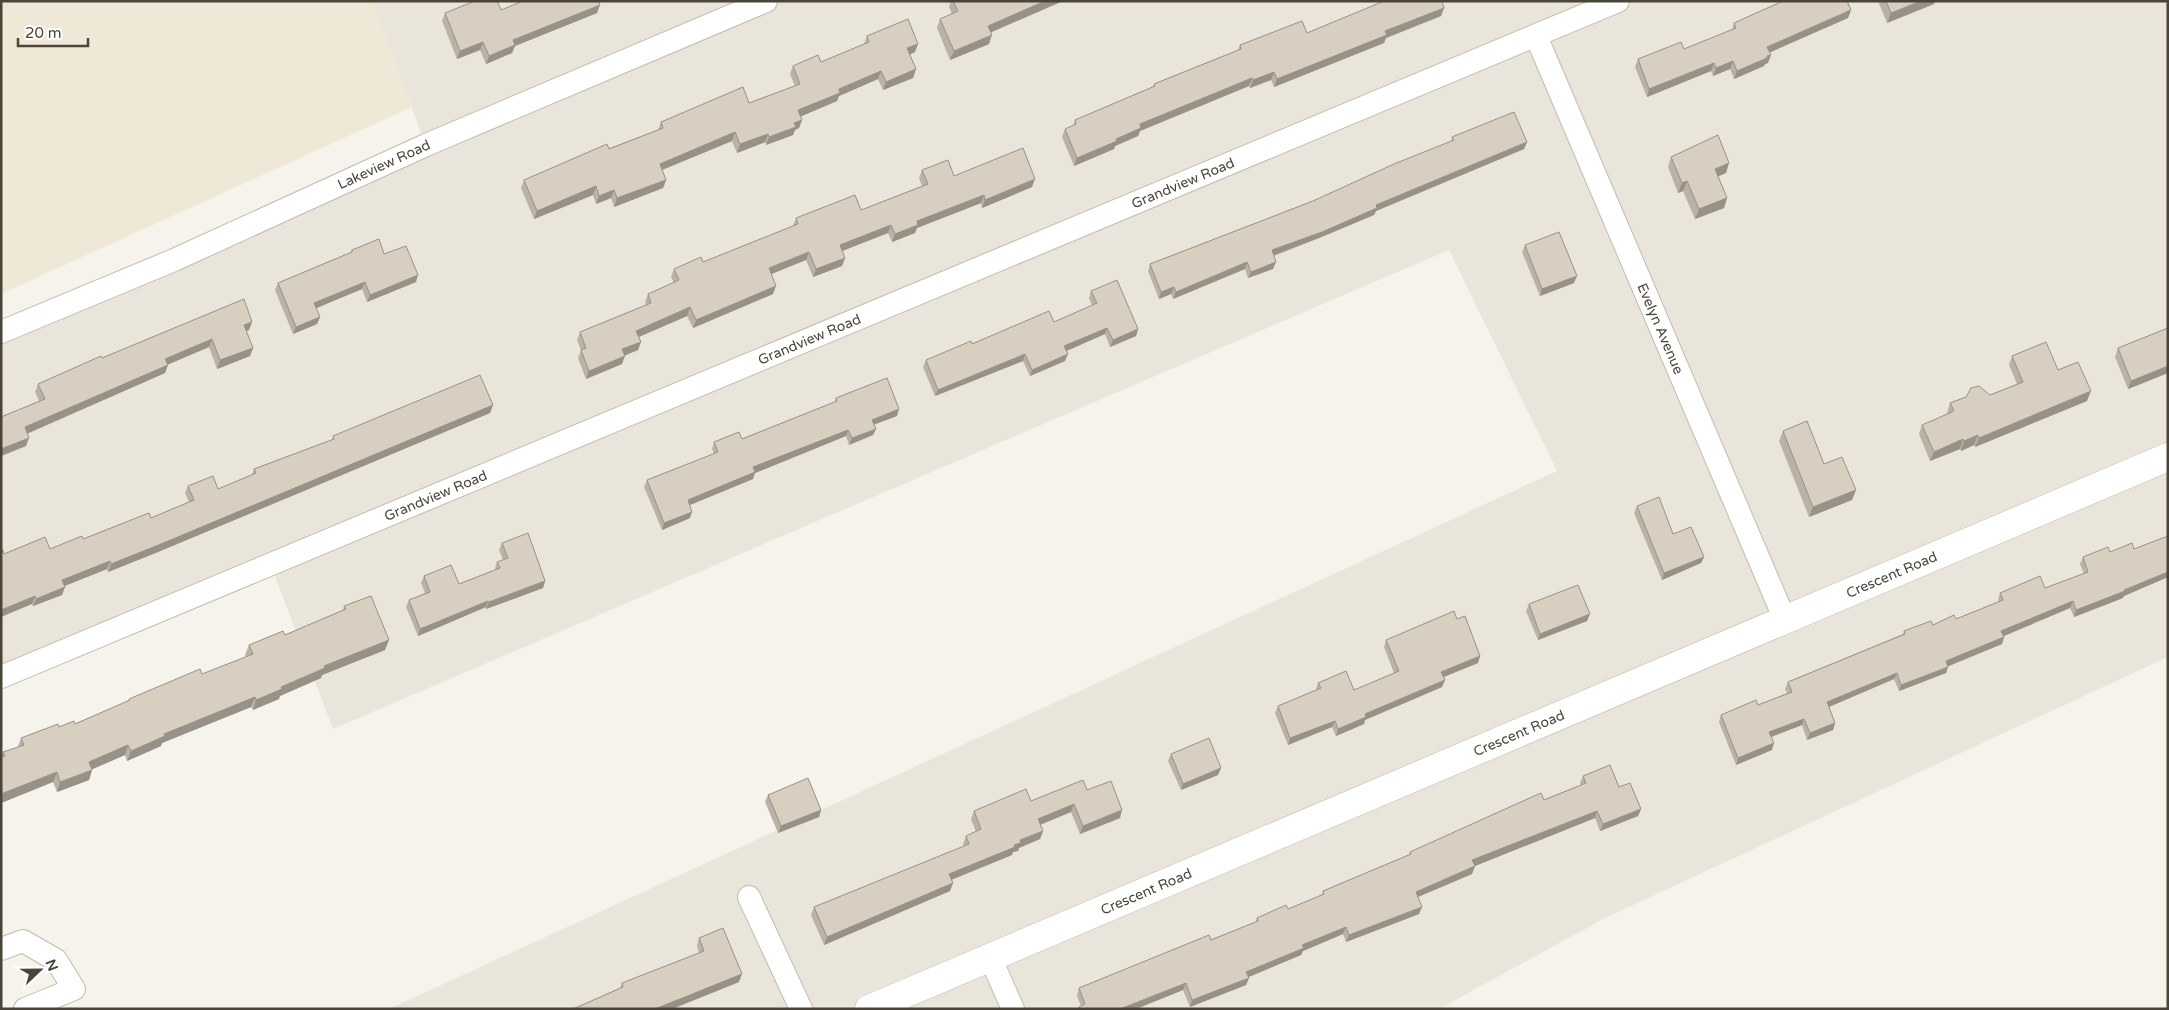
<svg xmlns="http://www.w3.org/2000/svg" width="2169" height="1010" font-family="'Varela Round',sans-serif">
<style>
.residential{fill:#eae5da}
.education{fill:#efe8d6}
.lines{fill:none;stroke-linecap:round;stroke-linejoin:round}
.minor-casing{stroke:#c2bbae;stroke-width:24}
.tertiary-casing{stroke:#c2bbae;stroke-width:29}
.minor{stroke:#fff;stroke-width:22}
.tertiary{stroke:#fff;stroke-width:28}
.wall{fill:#bab2a6}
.shaded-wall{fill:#979187}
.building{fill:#d8cfc1;stroke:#979187}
.labels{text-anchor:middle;stroke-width:4.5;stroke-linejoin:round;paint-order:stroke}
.street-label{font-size:14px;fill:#4b4439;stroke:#fff}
</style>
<rect width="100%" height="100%" fill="#f6f3ec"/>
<!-- residential -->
<path class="residential" d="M372,1h1796v656l-563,261 -166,91h-1050l1168,-538 -108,-221 -1116,479 -63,-166 -269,114v-341l425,-190z"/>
<!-- education -->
<path class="education" d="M1,1h371l40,106 -411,187z"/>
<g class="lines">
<defs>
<g id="minor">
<path id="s1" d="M1536,36l249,584"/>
<path id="s2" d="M1,332l173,-72 252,-115 340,-144"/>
<path id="s3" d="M1,677l1617,-676"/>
<path d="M749,897l52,112"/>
<path d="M1,949l22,-8 33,19 18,29 -49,20"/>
<path d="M990,957l23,52"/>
</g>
<g id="tertiary">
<path id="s4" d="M869,1009l1299,-552"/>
</g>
</defs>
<!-- minor casing -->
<use href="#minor" class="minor-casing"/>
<!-- tertiary casing -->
<use href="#tertiary" class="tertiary-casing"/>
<!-- minor -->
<use href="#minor" class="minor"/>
<!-- tertiary -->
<use href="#tertiary" class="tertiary"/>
</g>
<!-- wall -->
<g class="wall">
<path d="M951,1h112l-72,31 -2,12 -39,16 -13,-32 3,-9 12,-5 -3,-7z"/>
<path d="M1878,1h57l-1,3 -47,19z"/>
<path d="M599,3l-2,10 -82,33 -3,7 -26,11 -6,-14 -23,9 -15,-38 3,-8 56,-3z"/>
<path d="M1444,8l-3,8 -55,22 -2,5 -110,44 -3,-7 -21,8 -1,-2 -109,45 -2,5 -23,10 -1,3 -40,17 -12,-29 3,-8 8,-3 2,-6 78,-33 1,-3 84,-34 2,-5z"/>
<path d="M1851,10l-3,8 -78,34 -2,11 -3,1 -1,2 -30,13 -4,-10 -17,7 -2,-5 -64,26 -12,-30 3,-8 46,-10 48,-19 2,-7z"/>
<path d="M867,36l48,16 -5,2 6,15 -3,9 -30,12 -5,-11 -39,17 -2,5 -36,15 1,4 -3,8 -4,2 -2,5 -27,10 -1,-3 -28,11 -5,-12 -70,29 4,10 -3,8 -49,19 -3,-9 -15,6 -3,-9 -59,24 -13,-31 3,-8 134,-50 3,-8 88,-19 46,-17 -5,-12 3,-8 28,-4 43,-18z"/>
<path d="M1452,137l75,5 -3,7 -148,62 -2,4 -55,23 -45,18 -1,13 -25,9 -3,-9 -72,30 -2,-5 -12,5 -11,-28 2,-7 163,-63 138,-59z"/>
<path d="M1671,157l55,16 -8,3 9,22 -3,10 -29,11 -12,-28 -5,2 -10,-26z"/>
<path d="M922,170l32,6 78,11 -50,21 -1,-5 -64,25 -2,5 -23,9 -4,-9 -46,18 3,7 -3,8 -29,11 -7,-17 -34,14 1,20 -80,34 -6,-12 -48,21 -1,13 -14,5 -2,9 -36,15 -8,-21 3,-8 -4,-10 3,-8 66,-27 -1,-3 3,-8 26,-11 -3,-6 3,-8 29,-7 90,-36 3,-8 65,-8 61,-24 -3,-8z"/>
<path d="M1525,245l49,38 -34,13 -18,-44z"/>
<path d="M352,250l32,4 32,28 -49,20 -5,-13 -46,19 4,9 -3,7 -24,10 -18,-44 3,-7 72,-30z"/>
<path d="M1091,291l47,38 -2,7 -26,11 -5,-13 -39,17 -1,10 -35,15 -7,-15 -88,35 -12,-29 3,-7 46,-16 82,-22 38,-17 -3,-7z"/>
<path d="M252,322l-3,8 -3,1 7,17 -3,8 -33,13 -8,-22 -42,18 -2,8 -138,60 -1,13 -25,10v-39l38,-16 -4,-9 3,-8 64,-26z"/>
<path d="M2168,328v45l-40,16 -13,-32 3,-9z"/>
<path d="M2012,356l46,14 29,31 -112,46 -1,-2 -13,6 -1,-2 -30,12 -11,-27 3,-9 25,-11v-1l3,-10 16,-6 24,-2 27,-11 -8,-19z"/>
<path d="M836,398l61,18 -23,9 2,4 -3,6 -24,10 -3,-9 -91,37 -2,6 -63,26v13l-28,12 -18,-43 3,-7 67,-26 -2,-5 2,-7 28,-3 93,-37z"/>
<path d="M493,405l-3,8 -332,139 -50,20 -1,-3 -42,17 -3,9 -29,11 -29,-52 46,-5 101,-31 38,-16 -4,-9 3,-7 30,3 34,-14 2,-6 78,-29 1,-4z"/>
<path d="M1783,431l41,33 28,36 -43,17 -30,-76z"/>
<path d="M1637,506l67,51 -3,6 -39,17 -28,-67z"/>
<path d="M2168,536v41l-44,19 -1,2 -49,19 -4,-9 -66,28 -2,8 -54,22 -2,7 -47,18 -5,-12 -65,28 6,16 -2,7 -26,10 -5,-15 -30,12v13l-36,15 -17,-43 2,-7 37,-10 29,-12 -2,-4 3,-7 115,-48 1,-3 52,-12 42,-17v-2l2,-7 45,-5 39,-14 -4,-10 3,-7 27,-5 24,-3z"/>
<path d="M502,543l43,38 -2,7 -57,21v-2l-68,29 -12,-29 3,-7 16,-7 -4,-10 3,-7 35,8 36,-14v-1l2,-7 6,-2 -4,-10z"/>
<path d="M1529,604l58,17 -49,19 -12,-29z"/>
<path d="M344,606l41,44 -63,25 -1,3 -41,18 -1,3 -26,11 -2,-3 -89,36 -1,3 -34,15 -2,-6 -33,14 -3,11 -32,12 -4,-10 -52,21v-46l2,-5 15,-5 3,-9 38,-11 16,-3 53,-23 1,-2 73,-25 44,-17 -1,-2 4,-10 36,-10 58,-25z"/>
<path d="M1457,619l23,37 -2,7 -35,14 -1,10 -77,33 -1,4 -28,12 -4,-9 -44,18 -13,-32 3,-7 38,-16 2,-7 36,7 40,-17 -10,-26 2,-7z"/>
<path d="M1171,754l47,21 -37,15 -13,-29z"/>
<path d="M1583,776l36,11 22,22 -3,7 -38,15 -5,-13 -120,48 -3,8 -54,23 1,17 -73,28 -3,-8 -40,17 -2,4 -53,22 1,1 -3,7 -56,22 -7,-17 -47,19h-58l1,-2 2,-1 -4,-10 2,-8 176,-65 2,-5 31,-9 34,-14 1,-4 86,-36 1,-3 171,-67 -1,-2z"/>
<path d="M1087,790l33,28 -40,16 -9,-22 -31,12 3,7 -3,8 -21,9 -1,3 -5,1 -1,3 -61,25 2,3 -3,8 -126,54 -13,-30 3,-8 150,-60 -1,-3 3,-8 10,-4 -5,-13 3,-8 57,-10z"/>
<path d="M768,795l53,15 -2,7 -41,16 -13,-31z"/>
<path d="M699,938l40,44 -67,27h-99l47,-21 2,-5 77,-30 -2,-7z"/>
</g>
<!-- shaded-wall -->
<g class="shaded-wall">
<path d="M1045,1h18l-78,34 3,-9z"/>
<path d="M1921,1h14l-1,3 -47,19 4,-10z"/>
<path d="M600,5l-3,8 -82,33 -3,7 -26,11 3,-8 24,-16z"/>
<path d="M1444,8l-3,8 -55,22 -2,5 -110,44 3,-8 108,-48z"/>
<path d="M1851,10l-3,8 -84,37 3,-8z"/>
<path d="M992,35l-3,9 -39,16 4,-9z"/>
<path d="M483,42l-3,8 -23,9 3,-8z"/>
<path d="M918,44l-3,8 -11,5 3,-9z"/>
<path d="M1771,55l-3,8 -3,1 -1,2 -30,13 3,-8z"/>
<path d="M1733,61l-3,8 -17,7 3,-8z"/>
<path d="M1714,63l-3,8 -64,26 2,-8z"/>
<path d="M916,69l-3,9 -30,12 3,-8z"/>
<path d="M881,71l-3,8 -39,17 -2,5 -42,18 3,-9 41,-21z"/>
<path d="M1274,72l-3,8 -21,8 3,-8z"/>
<path d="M1252,78l-3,8 -109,45 -2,5 -23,10 -1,3 -40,17 3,-8 39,-19 24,-15z"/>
<path d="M802,120l-3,8 -4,2 -2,5 -27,10 3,-8 25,-14z"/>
<path d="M735,132l-3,9 -75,31 3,-8z"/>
<path d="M768,134l-3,8 -28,11 3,-9z"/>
<path d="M1527,142l-3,7 -148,62 -2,4 -55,23 -50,19 3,-7 104,-45z"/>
<path d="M1729,163l-3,10 -14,6 3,-10z"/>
<path d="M1035,179l-3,8 -50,21 3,-8z"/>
<path d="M666,180l-3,8 -49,19 3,-9z"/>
<path d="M1687,181l-4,10 -5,2 4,-10z"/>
<path d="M596,186l-3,9 -59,24 3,-8z"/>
<path d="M614,190l-3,8 -15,6 3,-8z"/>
<path d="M984,195l-3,8 -64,25 -2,5 -23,9 3,-8 22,-13z"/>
<path d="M1727,198l-3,10 -29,11 4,-10z"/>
<path d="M891,225l-3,8 -51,20 3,-8z"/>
<path d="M809,252l-3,8 -40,16 3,-8z"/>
<path d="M845,258l-3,8 -29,11 3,-8z"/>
<path d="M1247,262l-2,7 -72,30 3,-7z"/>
<path d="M1276,262l-3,7 -25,9 3,-6z"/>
<path d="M418,275l-2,7 -49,20 3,-7z"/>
<path d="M1577,276l-3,7 -34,13 2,-7z"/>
<path d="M365,282l-3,7 -50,21 2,-7z"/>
<path d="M776,286l-3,8 -80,34 3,-8z"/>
<path d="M1174,287l-3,7 -12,5 2,-7z"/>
<path d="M690,307l-3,9 -53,23 2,-8z"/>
<path d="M320,317l-3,7 -24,10 3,-7z"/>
<path d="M252,322l-3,8 -8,3 3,-8z"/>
<path d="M1107,328l-2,6 -43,19 2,-7z"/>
<path d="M1138,329l-2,7 -26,11 3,-7z"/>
<path d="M212,339l-3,8 -47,20 3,-8z"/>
<path d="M641,342l-3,8 -19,8 3,-9z"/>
<path d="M253,348l-3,8 -33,13 3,-9z"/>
<path d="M1025,354l-2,7 -88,35 3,-6z"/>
<path d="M1068,354l-3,7 -35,15 2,-6z"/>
<path d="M625,356l-3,8 -36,15 3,-8z"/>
<path d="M168,365l-3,8 -143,63 3,-9z"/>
<path d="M2168,366v7l-40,16 3,-8z"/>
<path d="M2091,391l-4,10 -112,46 4,-9z"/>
<path d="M493,405l-3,8 -332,139 -50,20 3,-8z"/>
<path d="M899,409l-2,7 -28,10 3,-6z"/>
<path d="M876,429l-3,6 -24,10 3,-7z"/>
<path d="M848,430l-2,6 -91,37 -2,6 -68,28 3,-7 65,-33z"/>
<path d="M1978,435l-4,10 -13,6 3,-10z"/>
<path d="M29,438l-3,8 -25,10v-7z"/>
<path d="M1963,439l-3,10 -30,12 4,-9z"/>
<path d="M1856,490l-4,10 -43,17 4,-10z"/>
<path d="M692,512l-2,6 -28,12 2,-7z"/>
<path d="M1704,557l-3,6 -39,17 2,-7z"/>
<path d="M110,561l-3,8 -48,19 3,-8z"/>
<path d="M2168,572v5l-44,19 -1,2 -49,19 2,-7z"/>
<path d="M545,581l-2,7 -57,21 3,-7z"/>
<path d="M65,587l-3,8 -29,11 3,-7z"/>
<path d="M35,596l-3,8 -31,13v-7z"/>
<path d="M488,601l-2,6 -68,29 2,-7z"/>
<path d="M2073,601l-3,7 -71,30 2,-7z"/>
<path d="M1590,614l-3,7 -49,19 2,-6z"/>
<path d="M2004,637l-2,7 -58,24 2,-7z"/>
<path d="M389,640l-4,10 -63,25 -1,3 -41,18 -1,3 -26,11 3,-10 25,-13 43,-21z"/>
<path d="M1480,656l-2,7 -39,16 2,-7z"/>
<path d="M1948,667l-2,6 -47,18 2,-6z"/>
<path d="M1897,673l-3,6 -70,30 3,-7z"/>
<path d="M1445,680l-3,7 -77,33 -1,4 -28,12 2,-7 27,-15z"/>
<path d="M255,697l-4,10 -89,36 -1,3 -34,15 4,-10 33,-17z"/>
<path d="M1804,719l-2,6 -35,13 2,-6z"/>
<path d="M1335,721l-3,6 -44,18 2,-7z"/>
<path d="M1835,723l-2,7 -26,10 3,-7z"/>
<path d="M1774,743l-2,7 -36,15 2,-7z"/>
<path d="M128,745l-3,10 -39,17 3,-10z"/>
<path d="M1221,768l-3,7 -37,15 2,-6z"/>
<path d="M92,770l-3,10 -32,12 3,-10z"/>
<path d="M57,772l-4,10 -52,21v-9z"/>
<path d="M1074,804l-3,8 -36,15 3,-8z"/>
<path d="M1641,809l-3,7 -38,15 3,-7z"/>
<path d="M821,810l-2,7 -41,16 3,-7z"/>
<path d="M1122,810l-2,8 -40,16 3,-8z"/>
<path d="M1597,811l-2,7 -125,50 2,-8z"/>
<path d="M1043,831l-3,8 -21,9 -1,3 -5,1 -1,3 -66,27 3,-8 65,-29 6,-5z"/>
<path d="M1475,866l-3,8 -59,25 3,-7z"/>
<path d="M953,883l-3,8 -126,54 3,-8z"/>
<path d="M1422,907l-3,7 -73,28 3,-7z"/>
<path d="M1346,927l-3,7 -40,17 -2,4 -57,24 2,-7 56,-27z"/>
<path d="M742,974l-3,8 -67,27h-17z"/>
<path d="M1249,978l-3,7 -56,22 2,-7z"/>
<path d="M1186,983l-3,7 -47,19h-16z"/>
</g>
<!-- building -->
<g class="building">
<path d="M475,1h22l4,9 22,-9h75l2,4 -87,35 2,5 -26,11 -6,-14 -23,9 -15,-38z"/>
<path d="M953,1h92l-57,25 4,9 -38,16 -14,-32 18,-8z"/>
<path d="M1384,1h58l2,7 -59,23 2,4 -110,44 -3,-7 -21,8 -1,-2 -112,46 1,4 -25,11 1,2 -40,17 -12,-29 11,-5 -1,-4 80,-34 -1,-2 87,-35 -1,-4 62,-24 5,12z"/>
<path d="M1783,1h64l4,9 -84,37 4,8 -4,1v2l-30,13 -4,-10 -17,7 -2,-5 -65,26 -11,-30 43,-17 3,7 52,-21 -2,-5z"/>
<path d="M1886,1h35l-30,12z"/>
<path d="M908,19l10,25 -11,4 9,21 -30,13 -5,-11 -42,18 1,4 -42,17 4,10 -8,3 2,4 -27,10 -1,-3 -28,10 -5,-12 -75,32 6,16 -49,18 -3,-8 -15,6 -3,-10 -59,25 -13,-31 83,-36 2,5 54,-21 -2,-6 82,-35 6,16 51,-19 -7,-18 25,-11 3,7 48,-20 -2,-6z"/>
<path d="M1514,112l13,30 -151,63 1,3 -55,24 -50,18 4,12 -25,10 -4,-10 -71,30 -2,-5 -13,5 -11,-28 163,-63 81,-37 60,-24 -2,-3z"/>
<path d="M1718,135l11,28 -14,6 12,29 -28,11 -12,-28 -5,2 -11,-26z"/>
<path d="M1023,148l12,31 -50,21 -1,-5 -67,26 1,4 -23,9 -4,-9 -51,20 5,13 -29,11 -7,-17 -40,16 7,18 -80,34 -6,-13 -54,24 5,11 -19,7 3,7 -36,15 -8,-21 5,-2 -6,-16 71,-29 -3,-9 31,-14 -5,-11 27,-12 2,5 95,-38 -2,-6 59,-23 6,15 67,-26 -6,-14 26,-10 6,16z"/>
<path d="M1559,232l18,44 -35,13 -17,-44z"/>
<path d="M379,239l5,15 22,-8 12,29 -48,20 -5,-13 -51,21 6,14 -24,10 -18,-44 74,-31v-2z"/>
<path d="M1117,280l21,49 -25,11 -6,-12 -43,18 4,8 -36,16 -7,-16 -87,36 -12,-30 45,-19 1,3 77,-33 5,11 43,-19 -6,-12z"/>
<path d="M244,299l8,23 -8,3 9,23 -33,12 -8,-21 -47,20 3,6 -143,62 4,11 -28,11v-32l44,-18 -7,-15 63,-28 1,2z"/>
<path d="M2168,328v38l-37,15 -13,-33z"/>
<path d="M2046,342l12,28 20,-8 13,29 -112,47 -1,-3 -14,6 -1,-2 -29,13 -12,-27 30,-13 2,-2 -4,-7 16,-6 5,-9 8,-2 11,9 33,-13 -11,-26z"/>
<path d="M480,375l13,30 -332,139 -50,20 -1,-3 -48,19 3,7 -29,12 -1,-3 -34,14v-59l2,-1 1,4 41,-17 5,12 32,-13 1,3 66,-26 2,5 43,-18 -6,-14 25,-10 5,13 38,-16 -2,-4 80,-30 -1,-3z"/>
<path d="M887,378l12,31 -27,11 4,9 -24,9 -4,-8 -95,37 2,5 -67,28 4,12 -28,11 -17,-43 71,-28 -4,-10 25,-10 3,7 95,-38 -1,-3z"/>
<path d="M1807,421l17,43 18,-7 14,33 -43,17 -30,-76z"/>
<path d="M1659,497l14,37 18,-7 13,30 -40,16 -27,-67z"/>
<path d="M528,533l17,48 -56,21 -1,-1 -68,28 -11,-29 21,-8 -6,-16 27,-11 8,19 41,-16 -3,-6 11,-4 -6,-15z"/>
<path d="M2168,536v36l-44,18 1,1 -49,19 -3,-9 -72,30 3,6 -58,24 2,6 -47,18 -4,-12 -70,29 8,21 -25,10 -6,-14 -35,13 5,11 -36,15 -17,-43 35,-15 2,5 34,-13 -4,-10 117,-48 -1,-3 27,-10 2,4 21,-10 2,4 47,-19 -3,-7 40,-17 5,12 43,-16 -5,-15 25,-10 2,5 22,-9 2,6z"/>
<path d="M1578,585l12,29 -50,20 -11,-30z"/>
<path d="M371,596l18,44 -65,26 1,2 -44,19 1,2 -26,11 -1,-3 -91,37 1,2 -34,15 -3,-6 -39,17 3,8 -32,12 -3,-10 -56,22v-37l4,-1 -2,-4 21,-7 -3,-7 37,-14 1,3 15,-6 1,3 55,-24 -1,-1 71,-30 2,5 51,-20 -4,-9 34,-14 2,4 61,-26 -2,-3z"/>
<path d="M1454,611l3,8 8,-3 15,40 -39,16 4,8 -80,34 1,3 -28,12 -3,-8 -45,17 -12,-32 43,-18 -3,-5 28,-12 8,19 45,-19 -13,-31z"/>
<path d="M1209,738l12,30 -38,16 -12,-30z"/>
<path d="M1610,765l9,22 11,-4 11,26 -38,15 -6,-13 -125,49 3,6 -59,26 6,15 -73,28 -3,-8 -44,18 2,3 -58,24 3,6 -57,22 -6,-17 -66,26h-41v-2l6,-3 -6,-16 130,-53 2,5 47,-19 -1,-3 29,-13 2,4 36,-15 -1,-3 88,-37 -1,-2 113,-51 18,-8 3,7 42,-17 -3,-7z"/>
<path d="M808,778l13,32 -40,16 -13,-31z"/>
<path d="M1083,780l4,10 24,-9 11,29 -39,16 -9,-22 -36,15 5,12 -23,9 1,3 -7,2 1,2 -66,27 4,9 -126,54 -13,-30 155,-63 -3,-8 15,-7 -7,-18 52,-22 5,12z"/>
<path d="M723,928l19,46 -87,35h-82l50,-22 -1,-4 82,-32 -5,-13z"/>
</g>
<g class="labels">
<!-- street labels -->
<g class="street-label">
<text dy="5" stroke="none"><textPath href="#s2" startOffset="418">Lakeview Road</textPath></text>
<text dy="5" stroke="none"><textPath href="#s3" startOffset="1281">Grandview Road</textPath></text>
<text dy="5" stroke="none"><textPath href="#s1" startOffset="318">Evelyn Avenue</textPath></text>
<text dy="5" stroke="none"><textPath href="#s3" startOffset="876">Grandview Road</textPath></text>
<text dy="5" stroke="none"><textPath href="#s3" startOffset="471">Grandview Road</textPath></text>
<text dy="5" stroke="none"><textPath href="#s4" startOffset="1111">Crescent Road</textPath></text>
<text dy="5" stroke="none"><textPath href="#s4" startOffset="706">Crescent Road</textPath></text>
<text dy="5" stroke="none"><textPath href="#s4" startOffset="301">Crescent Road</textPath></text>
</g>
</g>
<!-- border -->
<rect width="2169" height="1010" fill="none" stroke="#4b4439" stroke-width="5"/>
<!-- north arrow -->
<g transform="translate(40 970) rotate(68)" stroke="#ffffff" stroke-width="4" paint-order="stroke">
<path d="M0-4L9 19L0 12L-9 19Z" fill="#4b4439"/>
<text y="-8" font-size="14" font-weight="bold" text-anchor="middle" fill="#4b4439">N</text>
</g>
<!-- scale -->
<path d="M18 38v8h70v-8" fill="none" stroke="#4b4439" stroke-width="2.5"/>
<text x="25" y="38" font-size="15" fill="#4b4439" stroke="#ffffff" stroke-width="4" paint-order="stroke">20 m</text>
</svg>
